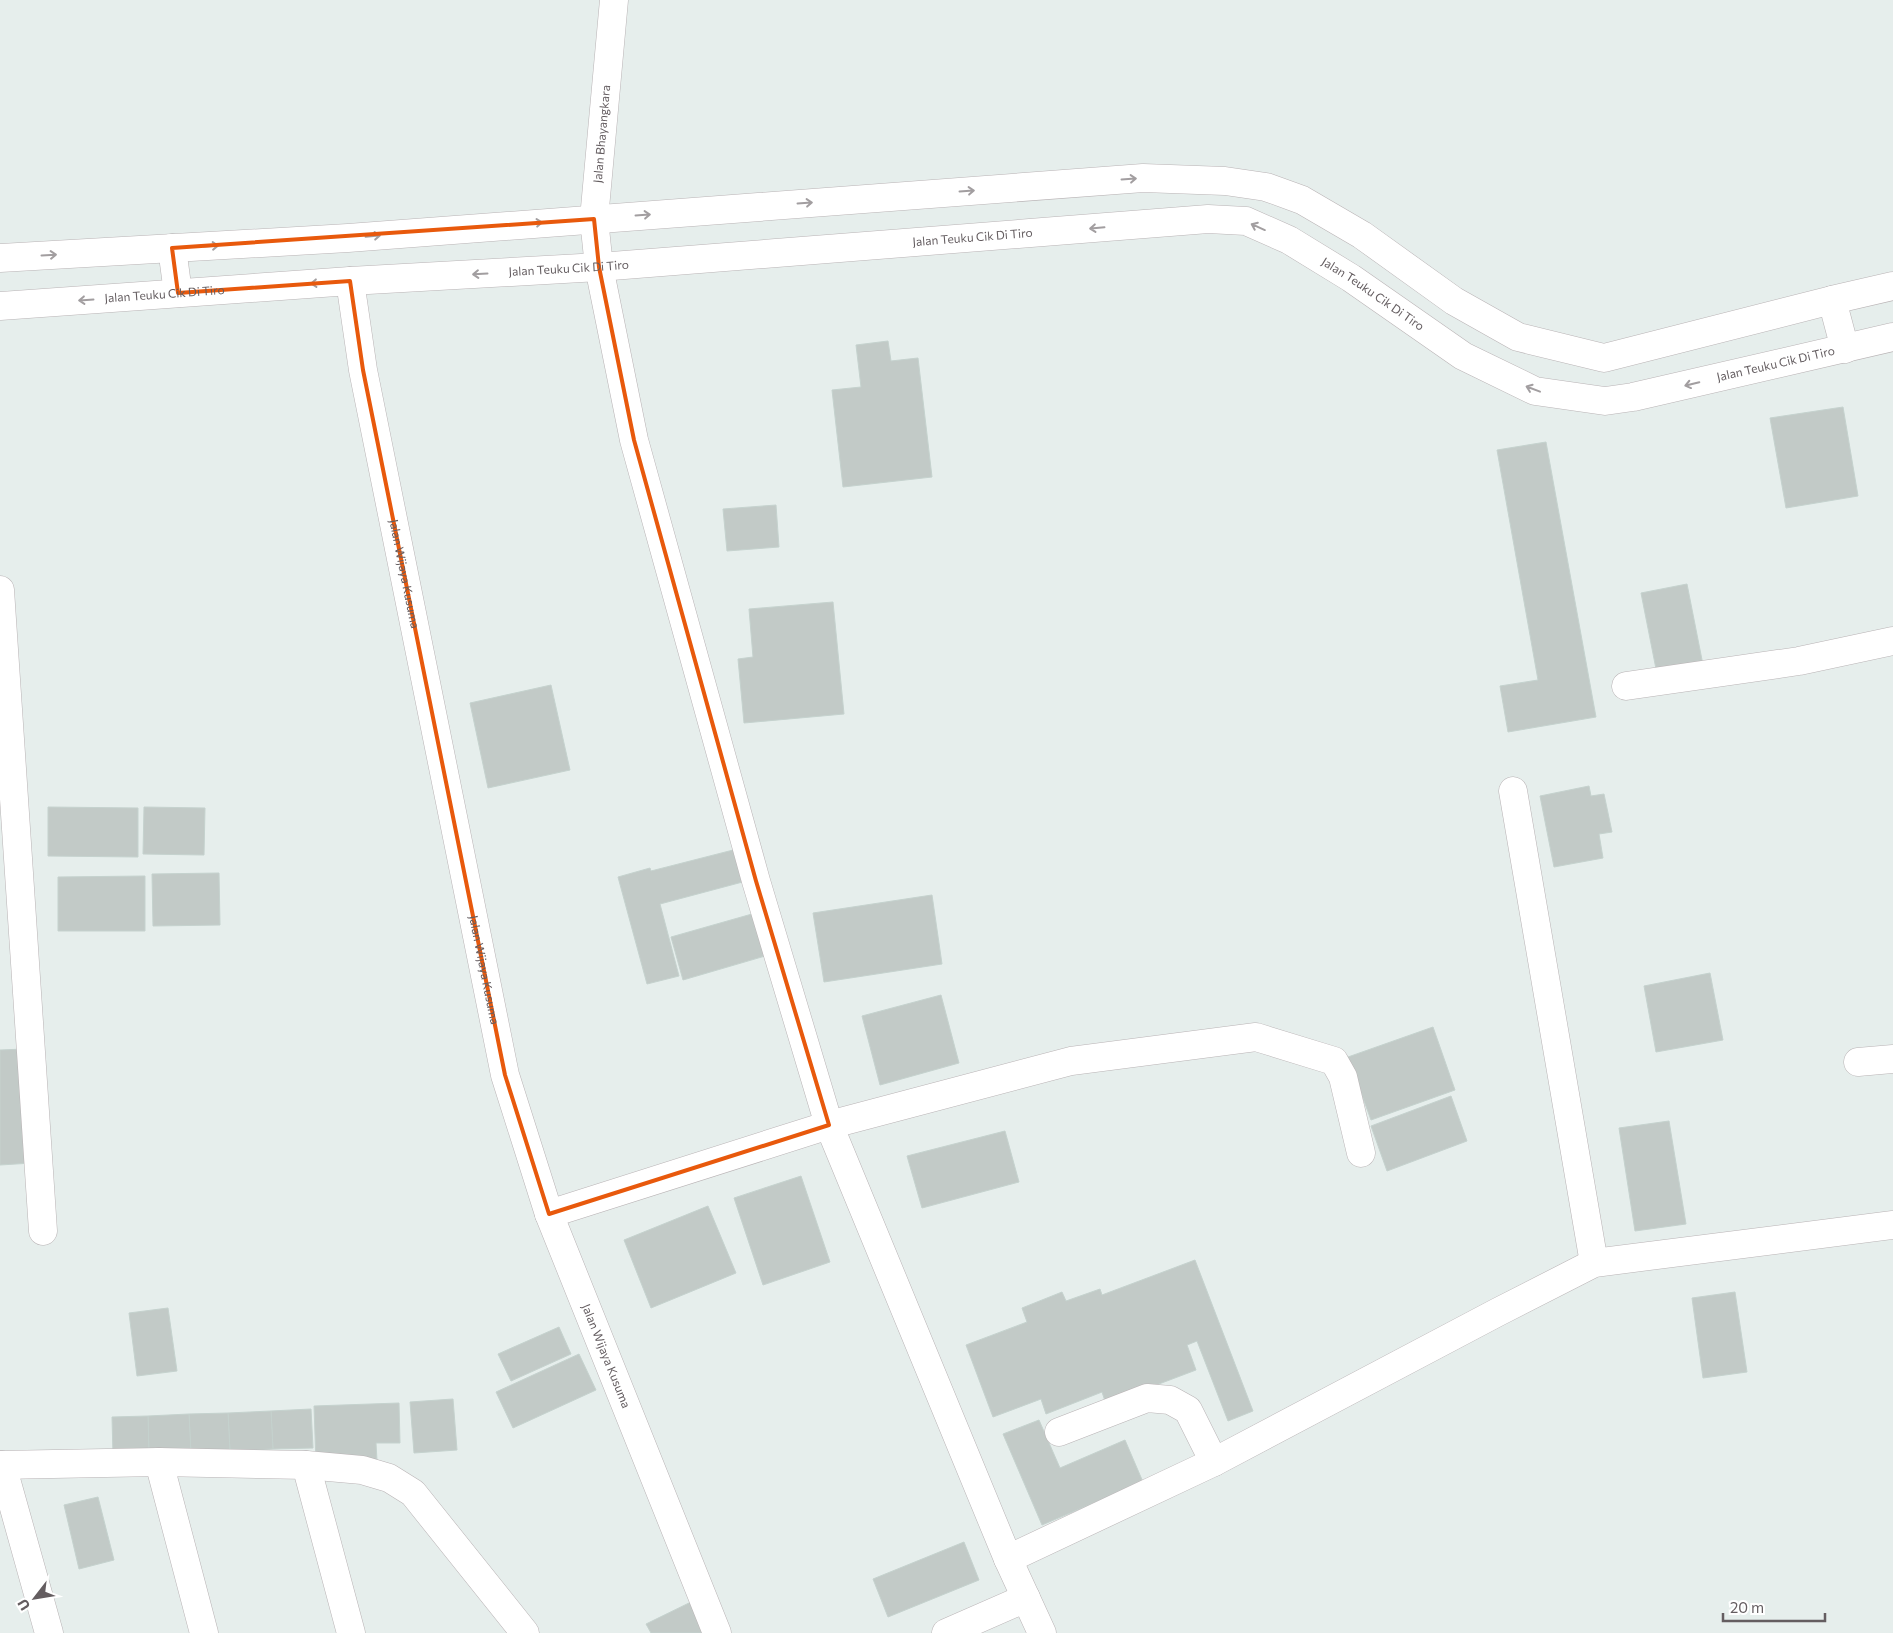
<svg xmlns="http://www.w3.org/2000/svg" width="1893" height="1633" font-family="Commissioner,sans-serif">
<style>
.building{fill:#c2cac7;stroke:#c5d2ce}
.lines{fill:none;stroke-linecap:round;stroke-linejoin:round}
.minor-casing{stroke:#b9b3b5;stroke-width:29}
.minor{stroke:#fff;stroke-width:28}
.oneway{stroke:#a29ea0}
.marked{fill:none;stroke:#e8590c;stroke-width:4;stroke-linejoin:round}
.labels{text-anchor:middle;stroke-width:4.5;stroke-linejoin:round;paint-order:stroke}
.street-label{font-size:12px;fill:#645d60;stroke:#fff}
</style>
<rect width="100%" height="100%" fill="#e6eeec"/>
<!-- building -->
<g class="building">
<path d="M888,341l3,20 27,-3 14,119 -89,10 -11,-97 29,-3 -5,-42z"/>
<path d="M1843,407l15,89 -72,12 -16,-90z"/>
<path d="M1546,442l50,275 -88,15 -8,-46 38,-6 -41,-230z"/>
<path d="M776,505l3,42 -52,4 -4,-42z"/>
<path d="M1687,584l17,86 -46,9 -17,-86z"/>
<path d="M833,602l11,112 -100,9 -6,-64 15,-2 -4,-48z"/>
<path d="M551,685l19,85 -82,18 -18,-85z"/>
<path d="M1589,786l2,10 13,-2 8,38 -13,2 4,24 -49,9 -14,-71z"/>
<path d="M48,807l90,1v49l-90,-1z"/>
<path d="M144,807l61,1 -1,47 -61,-1z"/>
<path d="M741,848l9,32 -90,24 19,72 -32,8 -29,-107 32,-9 1,3z"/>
<path d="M219,873l1,52 -67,1 -1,-52z"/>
<path d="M145,876v55h-87v-54z"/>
<path d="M932,895l10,69 -118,18 -11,-69z"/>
<path d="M759,912l13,42 -89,26 -12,-43z"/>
<path d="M1710,973l13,67 -67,12 -12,-66z"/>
<path d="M941,995l18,68 -79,22 -18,-69z"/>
<path d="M1433,1027l22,63 -84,30 -23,-63z"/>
<path d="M24,1049l8,114 -32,2v-115z"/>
<path d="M1451,1096l16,45 -80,30 -16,-45z"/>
<path d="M1669,1121l17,103 -51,7 -16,-103z"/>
<path d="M1005,1131l14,51 -97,26 -15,-52z"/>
<path d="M801,1176l29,86 -67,23 -29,-87z"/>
<path d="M708,1206l28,67 -85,35 -27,-68z"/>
<path d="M1195,1260l58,151 -25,10 -31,-80 -10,4 9,25 -90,34 -4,-12 -56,22 -5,-15 -48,18 -27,-72 61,-23 -5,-14 40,-16 4,9 34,-12 2,6z"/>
<path d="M1735,1292l12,80 -44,6 -11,-80z"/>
<path d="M168,1308l9,63 -40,5 -8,-63z"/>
<path d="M559,1327l12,27 -60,27 -13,-27z"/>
<path d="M579,1354l17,36 -83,38 -17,-36z"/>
<path d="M453,1399l4,51 -43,3 -4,-51z"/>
<path d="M399,1403l1,40h-24l1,18 -61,2 -2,-57z"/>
<path d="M311,1409l2,39 -40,1 -2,-38z"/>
<path d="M271,1411l2,38 -43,2 -2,-38z"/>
<path d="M228,1413l2,38 -39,2 -2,-39z"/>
<path d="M189,1414l2,39 -42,1 -1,-38z"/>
<path d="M148,1416l1,38 -36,2 -1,-39z"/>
<path d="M1039,1420l21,48 65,-28 18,42 -101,43 -39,-91z"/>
<path d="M98,1497l16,63 -35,9 -15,-64z"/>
<path d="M964,1542l15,38 -91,37 -15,-38z"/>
<path d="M691,1602l15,31h-55l-5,-9z"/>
</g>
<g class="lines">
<defs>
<g id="minor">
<path d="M614,0l-20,219 5,48 35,173 122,441 73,244 179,434 206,-97 284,-150 96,-49 299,-38"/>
<path d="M172,248l6,45"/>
<path d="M0,258l348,-20 795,-60 82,3 41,6 36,13 60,35 92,66 64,36 86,21 228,-58 61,-14"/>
<path id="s1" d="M350,281l13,89 142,705 44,139 168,419"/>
<path d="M1832,300l13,49"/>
<path id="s2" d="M0,306l350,-25 249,-14 609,-48 38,2 43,19 62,38 112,78 72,35 70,10 28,-4 260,-60"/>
<path d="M0,590l43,641"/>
<path d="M1626,686l173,-25 94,-20"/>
<path d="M1513,791l81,472"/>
<path d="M1858,1062l35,-3"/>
<path d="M549,1214l280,-89 242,-64 185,-24 78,24 9,16 18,76"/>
<path d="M1059,1432l88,-34 23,2 18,10 26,52"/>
<path d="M159,1462l45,171"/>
<path d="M0,1465l159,-3 147,3 56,5 27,8 24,15 112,140"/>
<path d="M2,1465l47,168"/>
<path d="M306,1465l45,168"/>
<path d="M1008,1559l34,74"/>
<path d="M946,1633l80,-35"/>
</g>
</defs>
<!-- minor casing -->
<use href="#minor" class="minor-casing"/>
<!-- minor -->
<use href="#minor" class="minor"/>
</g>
<!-- one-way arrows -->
<defs><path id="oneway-shaft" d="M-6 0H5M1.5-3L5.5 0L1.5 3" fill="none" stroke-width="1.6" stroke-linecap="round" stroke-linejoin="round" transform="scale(1.25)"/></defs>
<g class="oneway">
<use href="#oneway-shaft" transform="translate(1129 179) rotate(-4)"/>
<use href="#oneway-shaft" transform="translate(967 191) rotate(-4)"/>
<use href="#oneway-shaft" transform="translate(805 203) rotate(-4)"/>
<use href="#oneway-shaft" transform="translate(643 215) rotate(-4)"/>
<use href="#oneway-shaft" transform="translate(535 223) rotate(-5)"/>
<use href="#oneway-shaft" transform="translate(1258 227) rotate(-156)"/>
<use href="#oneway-shaft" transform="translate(1097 228) rotate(175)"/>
<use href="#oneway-shaft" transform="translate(373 236) rotate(-5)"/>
<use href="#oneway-shaft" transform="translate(211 246) rotate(-3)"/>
<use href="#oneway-shaft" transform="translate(49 255) rotate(-3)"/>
<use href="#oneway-shaft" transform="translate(480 274) rotate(177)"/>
<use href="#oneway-shaft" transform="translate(318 283) rotate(176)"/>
<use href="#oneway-shaft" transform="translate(86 300) rotate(176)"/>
<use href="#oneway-shaft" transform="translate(1692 384) rotate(167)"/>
<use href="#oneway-shaft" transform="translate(1533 389) rotate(-159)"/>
</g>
<!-- marked area -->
<path class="marked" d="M594,219l5,48 35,173 122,441 73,244 -280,89 -44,-139 -142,-705 -13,-89 -172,12 -6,-45z"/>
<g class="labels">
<!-- street labels -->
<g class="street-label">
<text transform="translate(602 134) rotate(-85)" y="4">Jalan Bhayangkara</text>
<text dy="4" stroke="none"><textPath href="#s2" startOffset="975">Jalan Teuku Cik Di Tiro</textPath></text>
<text dy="4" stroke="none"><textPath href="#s2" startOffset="570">Jalan Teuku Cik Di Tiro</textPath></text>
<text dy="4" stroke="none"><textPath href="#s2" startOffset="165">Jalan Teuku Cik Di Tiro</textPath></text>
<text dy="4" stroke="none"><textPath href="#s2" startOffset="1396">Jalan Teuku Cik Di Tiro</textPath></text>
<text dy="4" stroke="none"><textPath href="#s2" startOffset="1831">Jalan Teuku Cik Di Tiro</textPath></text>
<text dy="4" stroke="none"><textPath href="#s1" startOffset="298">Jalan Wijaya Kusuma</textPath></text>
<text dy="4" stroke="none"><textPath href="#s1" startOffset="702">Jalan Wijaya Kusuma</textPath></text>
<text dy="4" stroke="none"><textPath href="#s1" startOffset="1108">Jalan Wijaya Kusuma</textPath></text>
</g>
</g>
<!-- north arrow -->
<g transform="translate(35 1598) rotate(239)" stroke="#ffffff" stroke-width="4" paint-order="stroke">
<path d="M0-4L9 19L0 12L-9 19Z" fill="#645d60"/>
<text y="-8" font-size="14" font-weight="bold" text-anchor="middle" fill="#645d60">U</text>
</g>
<!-- scale -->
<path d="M1723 1613v8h102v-8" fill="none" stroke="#645d60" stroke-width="2.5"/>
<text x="1730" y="1613" font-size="15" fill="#645d60" stroke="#ffffff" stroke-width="4" paint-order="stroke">20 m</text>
</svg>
